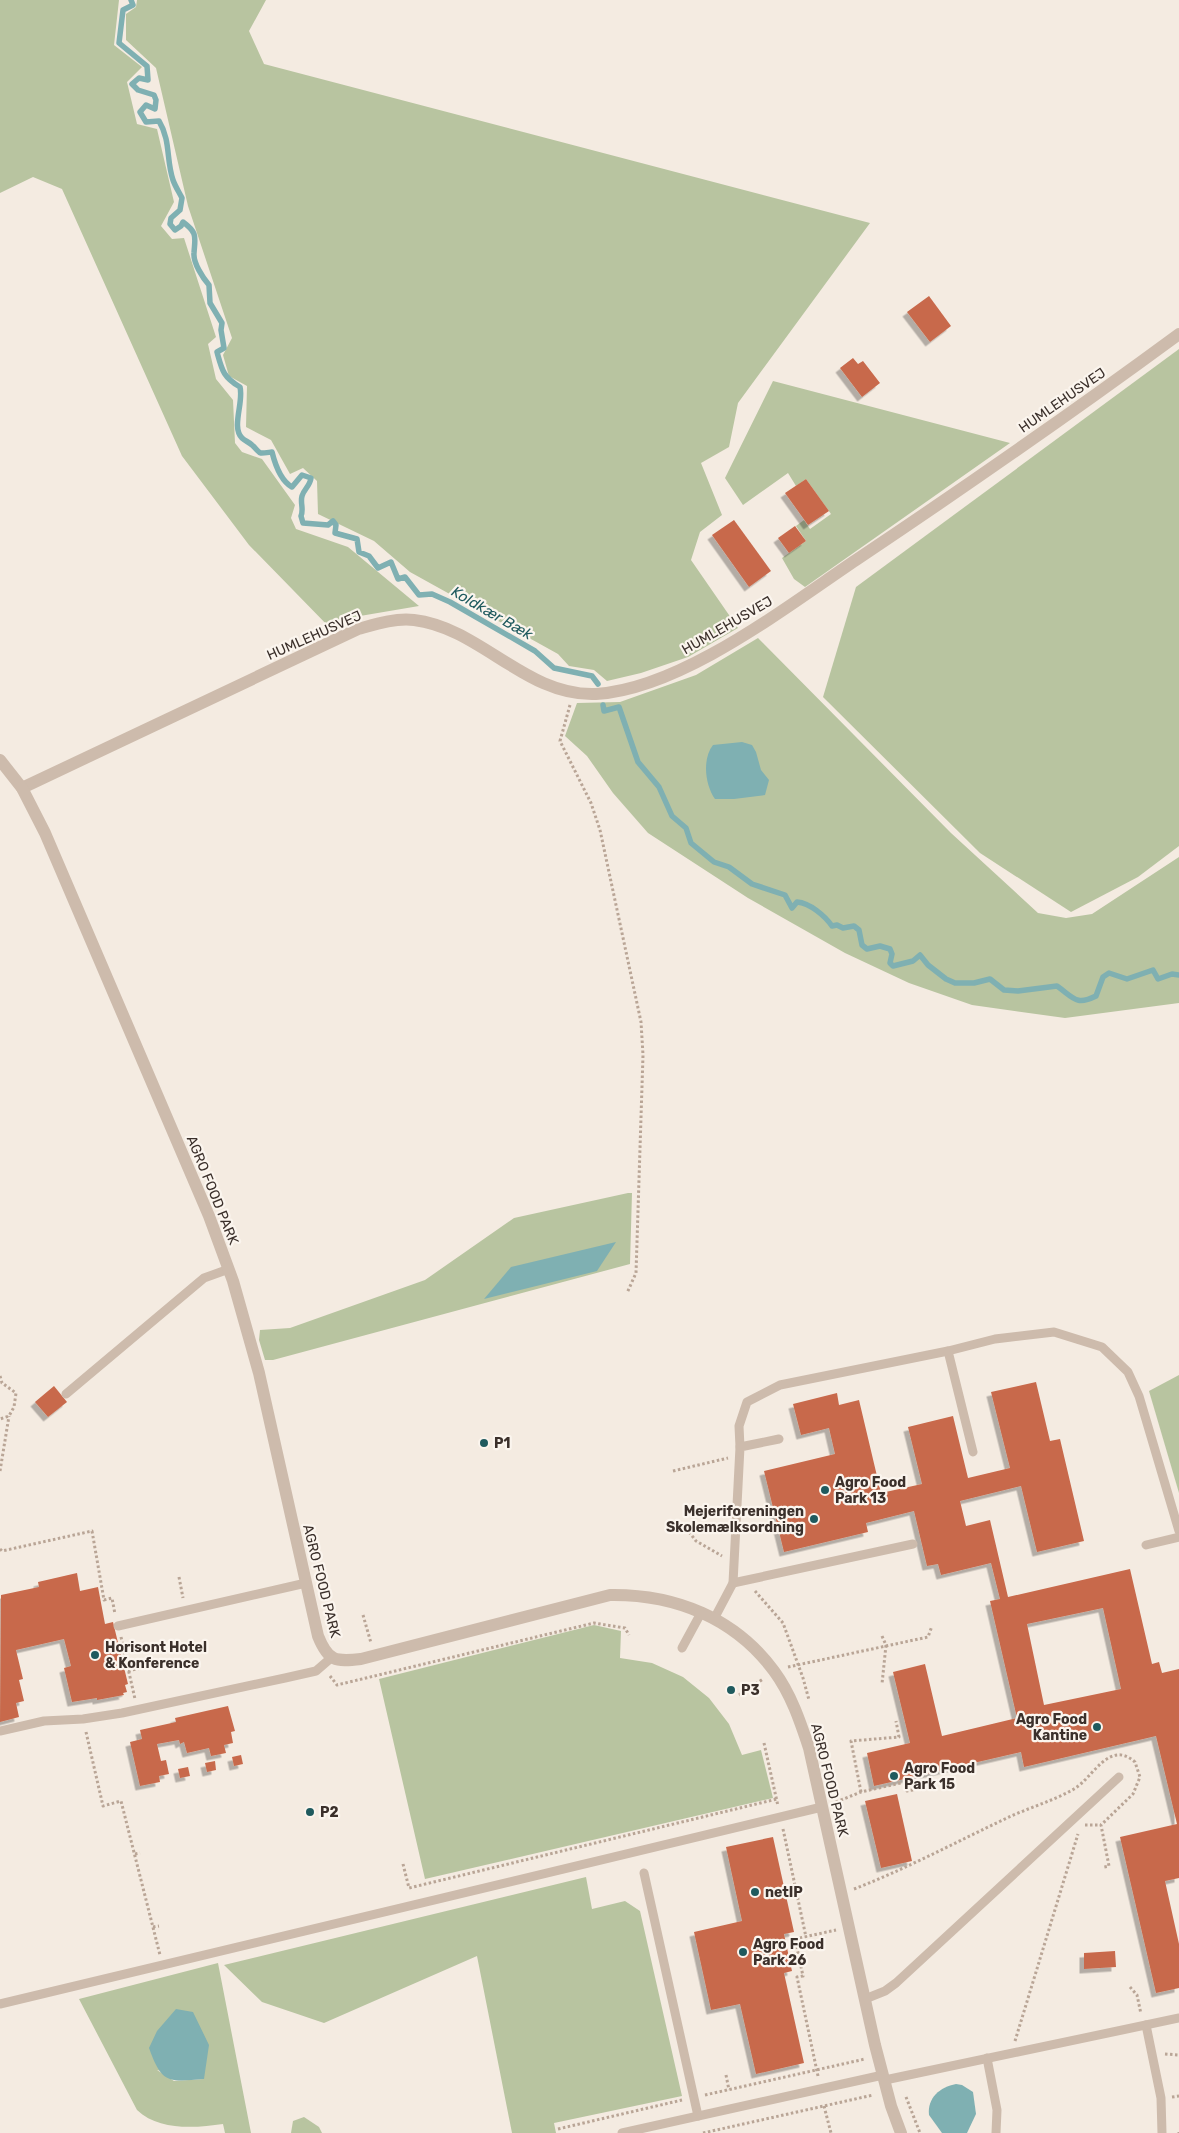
<svg xmlns="http://www.w3.org/2000/svg" width="1179" height="2133" font-family="Rubik,sans-serif">
<style>
.green{fill:#b8c4a0;fill-rule:evenodd}
.water{fill:#7fb0b2}
.lines{fill:none;stroke-linecap:round;stroke-linejoin:round}
.stream{stroke:#7fb0b2;stroke-width:5.5}
.building{fill:#c8694b;fill-rule:evenodd;filter:url(#shadow)}
.path{stroke:#b9a596;stroke-width:3;stroke-dasharray:2.5 2.5;stroke-linecap:butt}
.service{stroke:#cdbbac;stroke-width:9}
.minor{stroke:#cdbbac;stroke-width:12}
.tertiary{stroke:#cdbbac;stroke-width:12}
.poi-dot{fill:#1f5a5e;stroke:#fbf5ee;stroke-width:2}
.labels{text-anchor:middle;stroke-width:4.5;stroke-linejoin:round;paint-order:stroke}
.street-label{font-size:14px;fill:#3b302b;stroke:#fbf5ee}
.poi-label{font-size:14px;font-weight:bold;fill:#3b302b;stroke:#fbf5ee;text-anchor:start}
.water-label{font-size:15px;font-style:italic;fill:#1f5a5e;stroke:#fbf5ee}
</style>
<defs>
<filter id="shadow"><feDropShadow dx="-4.5" dy="4.5" stdDeviation="0" flood-color="#0004"/></filter>
</defs>
<rect width="100%" height="100%" fill="#f4ebe1"/>
<!-- green -->
<g class="green">
<path d="M0,0h119l-5,45 28,22 -15,15 10,42 20,5 17,73 -13,24 11,13 12,-1 32,99 -8,7 8,35 17,21 2,43 7,9 20,7 33,46 -4,13 5,11 52,18 71,59 -59,10 -28,14 -83,-85 -67,-89 -120,-267 -29,-12 -33,16z"/>
<path d="M137,0h129l-17,31 15,33 606,159 -132,180 -9,44 -28,16 21,52 -22,17 -9,28 47,68 -50,29 -47,16 -34,8 -13,-11 -25,-4 -11,-12 -148,-82 -36,-31 -56,-27 -1,-33 -14,-13 -13,6 -19,-34 -25,-13 1,-41 -18,-10 -6,-21 9,-17 -44,-132 -32,-138 -30,-28v-26l10,-7z"/>
<path d="M1179,349v497l-41,31 -67,35 -91,-59 -157,-156 33,-110z"/>
<path d="M773,381l237,62 -205,144 -11,-8 -12,-21 24,-17 -10,-15 8,-6 6,9 21,-15 -25,-35 -10,7 -8,-13 -45,32 -18,-27z"/>
<path d="M758,638l193,195 87,80 28,5 26,-4 87,-57v146l-114,15 -93,-13 -63,-22 -64,-30 -97,-55 -100,-65 -35,-40 -26,-37 -22,-20 12,-33 43,-1 76,-27z"/>
<path d="M628,1193h4l-2,71 -357,96h-8l-6,-20 1,-10 30,-2 135,-48 89,-62z"/>
<path d="M1179,1375v118l-30,-102z"/>
<path d="M594,1625l27,6 -1,27 32,5 31,14 26,21 20,26 13,31 19,-5 12,48 -348,81 -46,-200z"/>
<path d="M586,1877l6,32 33,-8 15,10 42,185 -128,27 2,10h-44l-35,-177 -153,67 -62,-21 -38,-37z"/>
<path d="M218,1963l33,170h-26l-2,-9c-28,4 -64,7 -86,-14l-58,-111zM157,2070l47,9 -30,2z"/>
<path d="M304,2117l15,10 3,6h-31l2,-12z"/>
</g>
<!-- water -->
<g class="water">
<path d="M742,742l10,3 4,7 5,18 8,10 -4,15 -31,4h-19c-10,-14 -13,-40 -2,-54z"/>
<path d="M616,1242l-19,29 -113,28 27,-32z"/>
<path d="M176,2009l17,3 16,33 -5,34c-36,3 -42,5 -55,-31l8,-17z"/>
<path d="M956,2084l6,1 11,7 3,22 -9,19h-25l-13,-18c-2,-17 11,-28 27,-31z"/>
</g>
<g class="lines">
<!-- stream -->
<g class="stream">
<path d="M131,0l2,5 -10,5 -4,33 28,23 1,14 -9,-2 -7,6 6,6 16,5 2,5 -1,9 -9,-4 -6,7 6,10 13,-1c12,20 7,39 14,59 2,6 6,12 9,18l-2,12 -9,8 -1,6 5,6 6,-4 2,-4c15,11 12,15 11,31 -1,10 9,25 15,32l1,18 12,20 -1,7 3,18 -7,4c5,18 6,25 23,35 4,15 -9,40 2,51 3,3 7,4 10,7 10,9 4,9 20,7 3,12 9,29 20,35l10,-12 9,3c-1,8 -7,11 -9,18 -2,7 2,13 -1,20l2,7 25,2 5,-4 3,4 -1,8 22,6 2,13 10,4 9,12 13,-6 7,17 7,-2 14,18 13,-1 18,8 85,49 19,17 38,8 6,8"/>
<path d="M603,705l1,6 15,-4 19,55 21,25 13,29 14,12 5,15 23,19 15,5 23,17 33,11 7,13 5,-6c13,1 28,14 35,24l5,-1 6,3 11,-2 5,4 3,15 5,4 13,-3 10,3 2,5 -2,9 3,3 20,-5 7,-6 8,10 18,14 9,4h19l16,-4 14,11 14,1 39,-5c17,12 19,20 39,10l7,-19 6,-4 18,6 26,-9 5,9 14,-5 7,1"/>
</g>
</g>
<!-- building -->
<g class="building">
<path d="M929,296l22,30 -21,16 -23,-30z"/>
<path d="M853,358l5,6 5,-3 17,22 -18,14 -22,-29z"/>
<path d="M806,479l23,32 -21,14 -23,-32z"/>
<path d="M734,520l37,51 -22,16 -37,-52z"/>
<path d="M795,526l11,15 -17,12 -11,-15z"/>
<path d="M1036,1382l14,59 10,-2 24,102 -47,11 -16,-66 -61,15 6,25 24,-6 18,77 122,-28 22,95 7,-2 3,11 17,-4v209l-14,3 14,63v44l-23,5 -36,-156 57,-13 -21,-88 -132,31 -3,-15 -147,34 -7,-33 43,-10 -17,-71 32,-8 17,72 75,-18 -27,-117 10,-2 -9,-36 -50,12 -3,-11 -11,2 -13,-55 -48,12 2,9 -84,20 -20,-81 71,-17 -6,-26 -28,7 -8,-31 44,-11 2,12 20,-5 22,93 41,-9 -14,-57 45,-11 15,62 42,-10 -19,-76zM1103,1608l18,81 -77,16 -17,-81z"/>
<path d="M54,1386l13,16 -19,15 -13,-15z"/>
<path d="M77,1573l3,18 18,-4 7,37 8,-2 15,62 -3,1 2,7 -4,1 1,2 -27,5v-2l-25,4 -8,-34 7,-2 -7,-27 -48,11 7,29 -4,1 5,21 -8,2 3,14 -19,5 1,-127 38,-8 -1,-5z"/>
<path d="M228,1706l7,25 -4,1 2,11 -9,2 2,8 -15,3 -2,-8 -22,5 -3,-11 -4,2 -1,-4 -22,4 4,17 5,-1 3,14 -10,2 1,6 -20,4 -10,-44 12,-3 -2,-9 36,-8 -1,-4z"/>
<path d="M241,1755l2,9 -9,2 -2,-9z"/>
<path d="M215,1761l1,9 -9,2 -2,-9z"/>
<path d="M188,1767l2,9 -10,2 -2,-9z"/>
<path d="M897,1794l15,67 -31,7 -16,-67z"/>
<path d="M773,1837l21,95 -10,2 8,37 -8,2 20,90 -48,11 -16,-70 -29,6 -17,-78 48,-11 -16,-74z"/>
<path d="M1115,1951l1,16 -32,2v-16z"/>
</g>
<g class="lines">
<!-- path -->
<g class="path">
<path d="M570,705l-10,36 31,62 9,27 41,192 2,33 -7,218 -9,20"/>
<path d="M0,1376l2,7 14,10 -2,14 -5,9 -9,3"/>
<path d="M0,1471l9,-55"/>
<path d="M673,1471l55,-13"/>
<path d="M689,1532l7,9 26,15"/>
<path d="M0,1549l2,2 90,-20 12,69 8,-2 3,16"/>
<path d="M179,1577l4,21"/>
<path d="M755,1591l28,32 20,55 6,22"/>
<path d="M363,1615l8,28"/>
<path d="M882,1636l4,9 -4,39"/>
<path d="M121,1637l14,62"/>
<path d="M788,1667l140,-30 4,-11"/>
<path d="M128,1671l13,-3"/>
<path d="M330,1676l7,9 257,-62 31,5 4,7"/>
<path d="M739,1695l24,-16"/>
<path d="M86,1732l17,74 18,-5 39,154"/>
<path d="M764,1743l14,63"/>
<path d="M861,1792l-10,-51 48,-4 -3,-16"/>
<path d="M836,1802l25,-10 44,-10 2,9 28,-5"/>
<path d="M1085,1825h16"/>
<path d="M783,1829l23,108"/>
<path d="M135,1854l5,-1"/>
<path d="M403,1864l6,24 368,-89"/>
<path d="M854,1889c52,-20 102,-47 153,-71 21,-10 46,-17 67,-29 19,-11 35,-50 61,-27l5,15 -7,17 -32,31 8,41 -5,1"/>
<path d="M153,1927l6,-1"/>
<path d="M1130,1987l7,8 4,19"/>
<path d="M1015,2041l63,-207"/>
<path d="M1165,2054l14,1"/>
<path d="M726,2075l3,15"/>
<path d="M818,2076l-21,-99 6,-1 -8,-37 41,-9"/>
<path d="M705,2095l160,-36"/>
<path d="M906,2097l14,36"/>
<path d="M1172,2097l7,-1"/>
<path d="M824,2106l7,27"/>
<path d="M558,2129l124,-29"/>
<path d="M703,2133l170,-38"/>
<path d="M1179,2133v-1"/>
</g>
<!-- service -->
<g class="service">
<path d="M66,1394l138,-116 25,-9"/>
<path d="M740,1447l-1,-21 8,-24 33,-17 168,-34"/>
<path d="M973,1452l-25,-101 47,-12 59,-7 48,15 26,25 11,24 40,135"/>
<path d="M1146,1545l33,-8"/>
<path d="M733,1583l180,-39"/>
<path d="M714,1619l19,-36 7,-136 39,-8"/>
<path d="M118,1626l188,-43"/>
<path d="M682,1648l19,-35"/>
<path d="M0,1731l44,-10 39,-2 39,-6 163,-35 31,-7 15,-13"/>
<path d="M644,1873l54,243"/>
<path d="M865,1999l20,-8 11,-8 223,-206"/>
<path d="M0,2004l822,-197"/>
<path d="M1146,2025l15,73 1,35"/>
<path d="M987,2058l10,52 -1,23"/>
<path d="M885,2080l294,-62"/>
<path d="M622,2133l261,-58"/>
</g>
<!-- minor -->
<path class="minor" d="M22,788l336,-159c18,-5 36,-11 56,-9 67,8 112,77 182,74 85,-5 190,-87 260,-134 109,-73 217,-148 323,-226"/>
<!-- tertiary -->
<path class="tertiary" d="M0,760l22,28 23,45 164,383 24,65 26,92 59,263c10,25 17,26 43,23l249,-64c65,-1 125,23 164,76 17,23 26,50 35,77l66,297 16,61 10,27"/>
</g>
<!-- markers -->
<g class="poi-dot">
<circle cx="484" cy="1443" r="5"/>
<circle cx="825" cy="1490" r="5"/>
<circle cx="814" cy="1519" r="5"/>
<circle cx="95" cy="1655" r="5"/>
<circle cx="731" cy="1690" r="5"/>
<circle cx="1097" cy="1727" r="5"/>
<circle cx="894" cy="1776" r="5"/>
<circle cx="310" cy="1812" r="5"/>
<circle cx="755" cy="1892" r="5"/>
<circle cx="743" cy="1952" r="5"/>
</g>
<g class="labels">
<!-- street labels -->
<g class="street-label">
<text transform="translate(1062 400) rotate(-35)" y="5">HUMLEHUSVEJ</text>
<text transform="translate(727 625) rotate(-30)" y="5">HUMLEHUSVEJ</text>
<text transform="translate(314 635) rotate(-24)" y="5">HUMLEHUSVEJ</text>
<text transform="translate(213 1190) rotate(68)" y="5">AGRO FOOD PARK</text>
<text transform="translate(322 1581) rotate(76)" y="5">AGRO FOOD PARK</text>
<text transform="translate(830 1780) rotate(76)" y="5">AGRO FOOD PARK</text>
</g>
<!-- poi labels -->
<g class="poi-label">
<text x="494" y="1448">P1</text>
<text x="835" y="1487">Agro Food<tspan x="835" dy="16">Park 13</tspan></text>
<text x="804" y="1516" text-anchor="end">Mejeriforeningen<tspan x="804" dy="16">Skolemælksordning</tspan></text>
<text x="105" y="1652">Horisont Hotel<tspan x="105" dy="16">&amp; Konference</tspan></text>
<text x="741" y="1695">P3</text>
<text x="1087" y="1724" text-anchor="end">Agro Food<tspan x="1087" dy="16">Kantine</tspan></text>
<text x="904" y="1773">Agro Food<tspan x="904" dy="16">Park 15</tspan></text>
<text x="320" y="1817">P2</text>
<text x="765" y="1897">netIP</text>
<text x="753" y="1949">Agro Food<tspan x="753" dy="16">Park 26</tspan></text>
</g>
<!-- water labels -->
<g class="water-label">
<text transform="translate(492 613) rotate(30)" y="5">Koldkær Bæk</text>
</g>
</g>
</svg>
